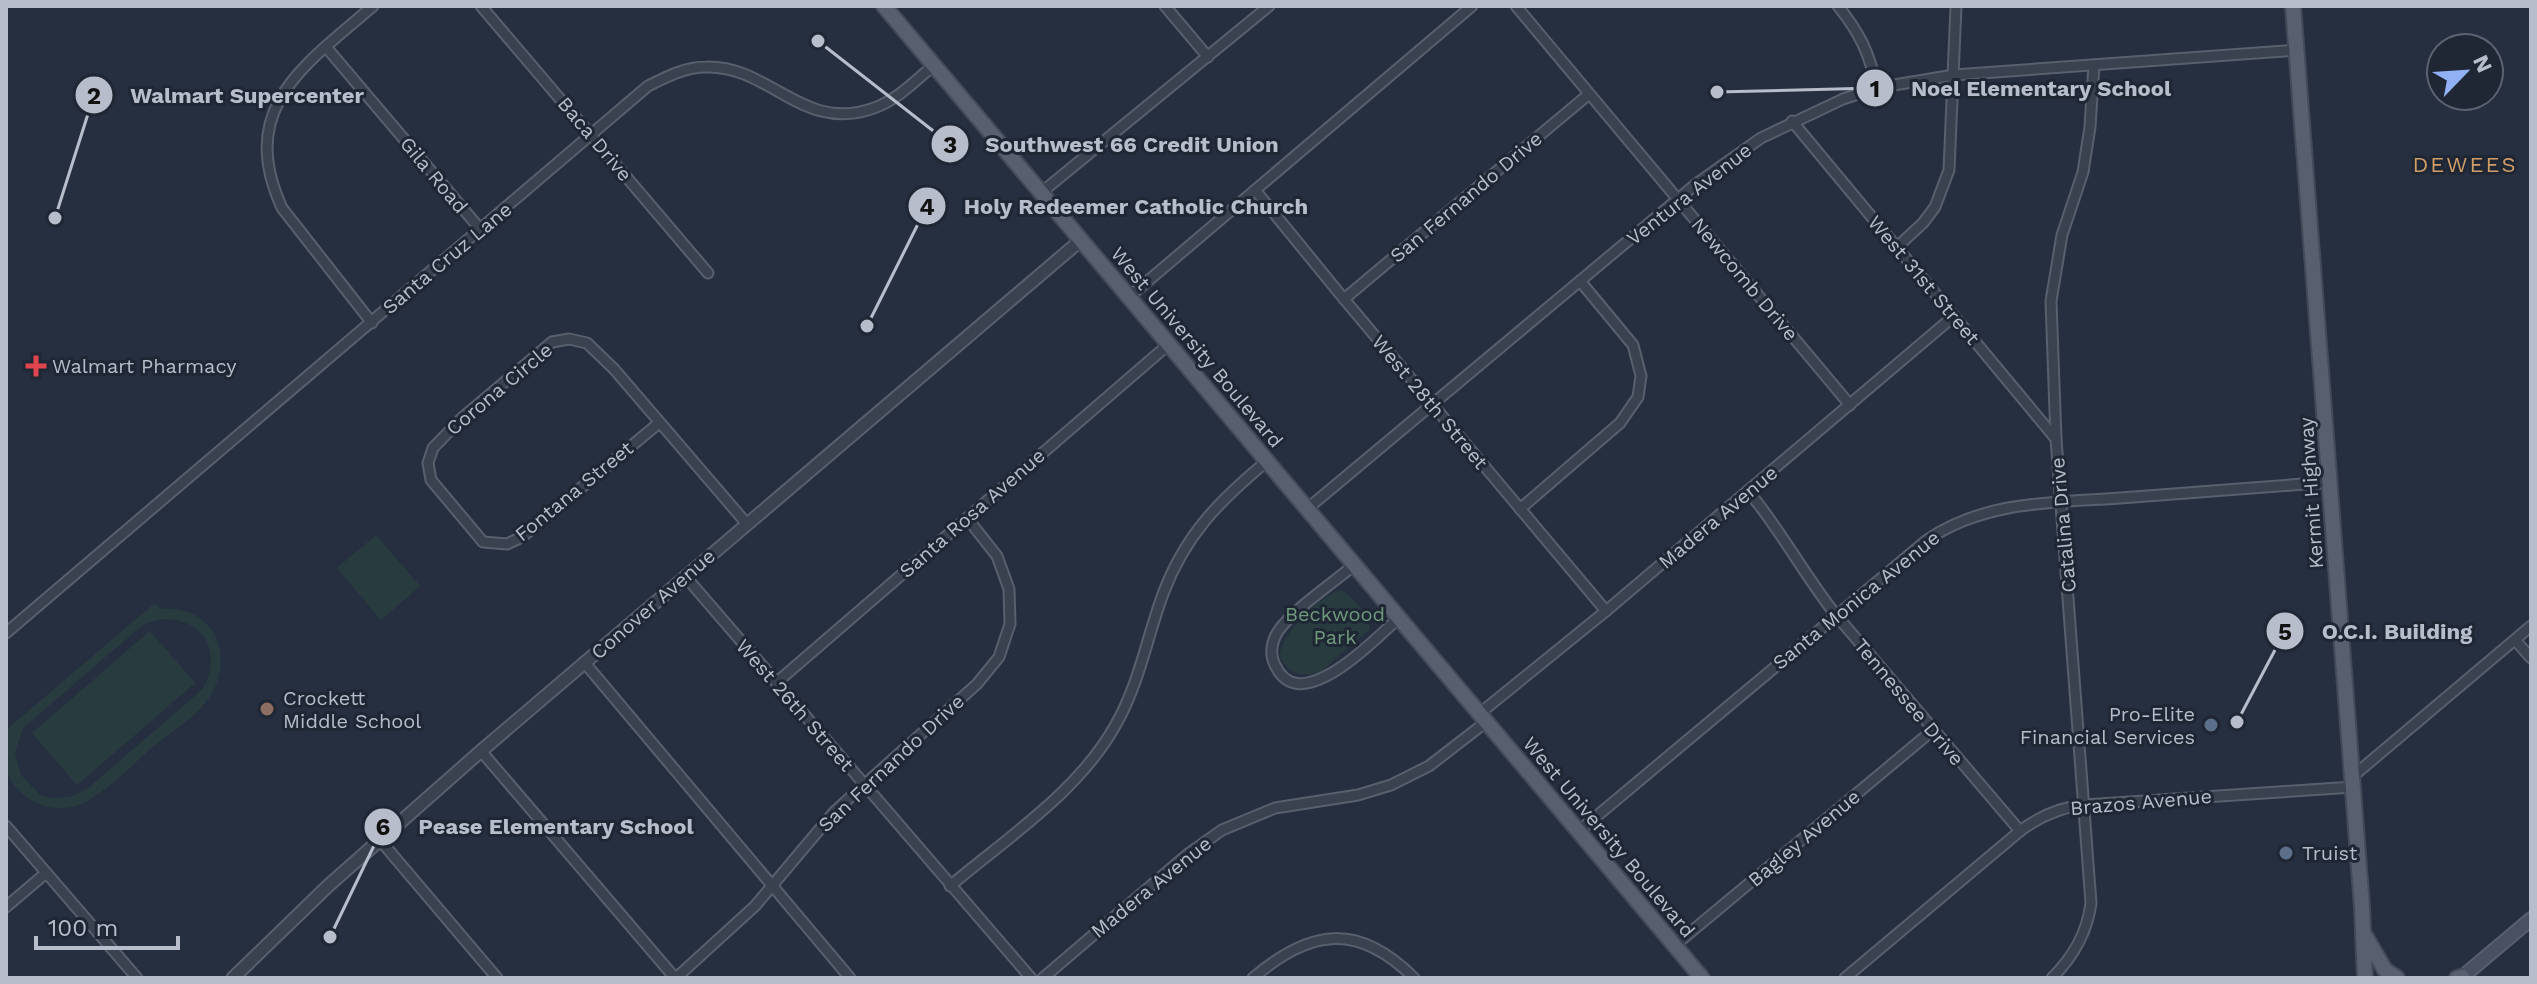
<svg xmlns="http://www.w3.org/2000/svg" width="2537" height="984" font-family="'Work Sans',sans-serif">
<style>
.green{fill:#283c40;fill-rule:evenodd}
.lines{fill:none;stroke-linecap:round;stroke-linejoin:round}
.minor-casing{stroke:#585f6d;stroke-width:13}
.tertiary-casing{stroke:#585f6d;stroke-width:15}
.secondary-casing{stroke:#585f6d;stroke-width:16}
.primary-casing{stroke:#444a58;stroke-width:18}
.minor{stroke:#3a414f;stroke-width:9}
.tertiary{stroke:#3a414f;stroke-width:11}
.secondary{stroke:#485062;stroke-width:12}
.primary{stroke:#58606f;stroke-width:14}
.health-dot{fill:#e0444e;stroke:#1f2634;stroke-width:3}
.education-dot{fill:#8d6e63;stroke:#1f2634;stroke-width:3}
.service-dot{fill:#5c6f8a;stroke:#1f2634;stroke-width:3}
.labels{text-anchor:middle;stroke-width:6;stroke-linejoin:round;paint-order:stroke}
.street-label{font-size:20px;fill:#b7bdca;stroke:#1f2634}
.poi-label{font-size:20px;fill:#b7bdca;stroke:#1f2634;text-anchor:start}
.park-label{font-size:20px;fill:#6f9a7c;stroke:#1f2634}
.neighbourhood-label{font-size:22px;letter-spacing:2px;fill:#d19e6a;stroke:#1f2634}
.leader{fill:none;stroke:#b7bdca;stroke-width:3}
.callout-dot{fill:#b7bdca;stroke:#1f2634;stroke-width:3}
.mark-label{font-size:24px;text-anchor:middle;font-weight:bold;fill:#111}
.callout-label{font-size:22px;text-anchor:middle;font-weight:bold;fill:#b7bdca;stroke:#1f2634;stroke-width:6;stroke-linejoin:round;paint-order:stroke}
</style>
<rect width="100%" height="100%" fill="#262f3f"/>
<!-- green -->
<g class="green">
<path d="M376,535l44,51 -39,34 -44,-52z"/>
<path d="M1341,590c12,7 28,25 29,39l-50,43c-18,6 -33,2 -40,-17 1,-22 41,-59 61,-65z"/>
<path d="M155,603l6,6c48,-4 74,40 52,82 -11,22 -39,39 -58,54 -21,18 -42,41 -66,55 -26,17 -65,6 -79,-22 -7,-14 -4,-34 -4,-48zM163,619c43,0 59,34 40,70l-116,100 -16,8 -21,1 -10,-3 -19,-20 -6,-22 8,-25 115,-99 9,-6z"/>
<path d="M150,631l45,52 -118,102 -45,-52z"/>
</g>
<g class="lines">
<defs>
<g id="minor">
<path d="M481,6l227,267"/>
<path d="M1165,6l43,51"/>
<path d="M1516,6l334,399"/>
<path d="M1838,6c21,26 33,49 38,82"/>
<path d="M326,47l155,183"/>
<path d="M1792,121l264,318"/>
<path d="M1255,190l89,109 262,312"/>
<path d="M1042,192l227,-186"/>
<path d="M1897,247l26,-24 12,-16 14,-37 7,-164"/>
<path d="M1129,297l343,-291"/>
<path d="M1344,299l245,-205"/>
<path d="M372,323l-90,-115c-46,-101 23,-143 91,-202"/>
<path d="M659,423l-137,114 -15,7 -24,-2 -52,-62 -3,-17 5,-15 29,-30 90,-76 17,-3 18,4 27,26 133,155"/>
<path d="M1748,491c33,39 56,84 88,124l184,216"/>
<path d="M1307,509l389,-325 65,-46 82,-39 33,-11 78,-13 343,-25"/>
<path d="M1520,509l100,-86 18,-26 3,-21 -8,-31 -53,-64"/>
<path d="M1354,565c-21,18 -60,44 -75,65 -7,10 -10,24 -4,35 25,55 100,-27 124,-47"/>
<path d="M685,576l346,402"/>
<path d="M6,633l642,-547c18,-9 37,-19 58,-19 64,-2 97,67 168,41 23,-8 41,-27 60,-43"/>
<path d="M2515,640l16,18"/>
<path d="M584,662l266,316"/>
<path d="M776,683l393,-339"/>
<path d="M1479,714l127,-103 348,-295"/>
<path d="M481,751l194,227"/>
<path d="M2352,777l179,-151"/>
<path d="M6,826l131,152"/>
<path d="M1579,831l348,-291c61,-42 136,-37 207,-43 65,-5 131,-10 196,-15"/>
<path d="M380,840l117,138"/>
<path d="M950,886c57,-48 128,-94 165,-160 24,-41 32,-89 48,-132 22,-59 56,-93 104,-133"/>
<path d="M6,907l40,-34"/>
<path d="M1674,946l259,-216"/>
<path d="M676,978l79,-72 80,-95 142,-127 22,-27 11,-33 -1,-35 -12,-33 -30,-38"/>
<path d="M1043,978l145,-124 34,-24 53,-22 83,-13 33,-10 38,-19 57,-44"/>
<path d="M1253,978c57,-49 105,-56 161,0"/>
<path d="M1845,978l175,-147c20,-15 40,-24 65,-26l268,-18"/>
<path d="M2052,978c21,-21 35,-44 39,-75l-35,-464 -5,-138 11,-66 21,-63 7,-45 4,-62"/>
</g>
<path id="tertiary" d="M233,978l96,-93 152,-134 600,-511"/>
<path id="secondary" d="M2461,978l70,-59"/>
<g id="primary">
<path d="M884,6l818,972"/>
<path d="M2293,6l69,901 3,71"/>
<path d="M2364,934l21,36 12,8"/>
<path d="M2457,978l5,-1"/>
</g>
</defs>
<!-- minor casing -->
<use href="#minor" class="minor-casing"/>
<!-- tertiary casing -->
<use href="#tertiary" class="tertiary-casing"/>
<!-- secondary casing -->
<use href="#secondary" class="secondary-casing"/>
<!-- primary casing -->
<use href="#primary" class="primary-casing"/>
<!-- minor -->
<use href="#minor" class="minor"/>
<!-- tertiary -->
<use href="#tertiary" class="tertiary"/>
<!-- secondary -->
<use href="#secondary" class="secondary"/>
<!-- primary -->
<use href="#primary" class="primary"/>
</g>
<!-- markers -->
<path class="health-dot" d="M32 354h8v8h8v8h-8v8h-8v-8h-8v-8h8z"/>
<circle class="education-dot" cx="267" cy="709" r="8"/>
<g class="service-dot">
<circle cx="2211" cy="725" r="8"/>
<circle cx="2286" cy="853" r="8"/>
</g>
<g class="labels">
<!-- street labels -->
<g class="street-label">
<text transform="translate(595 139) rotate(50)" y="7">Baca Drive</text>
<text transform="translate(434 175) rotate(50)" y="7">Gila Road</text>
<text transform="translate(1689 194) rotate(-38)" y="7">Ventura Avenue</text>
<text transform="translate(1466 197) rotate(-40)" y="7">San Fernando Drive</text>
<text transform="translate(447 258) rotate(-40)" y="7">Santa Cruz Lane</text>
<text transform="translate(1745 279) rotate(50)" y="7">Newcomb Drive</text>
<text transform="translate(1924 280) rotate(50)" y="7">West 31st Street</text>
<text transform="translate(1197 347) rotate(50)" y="7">West University Boulevard</text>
<text transform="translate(499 389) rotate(-40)" y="7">Corona Circle</text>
<text transform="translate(1430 402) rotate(50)" y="7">West 28th Street</text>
<text transform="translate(574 491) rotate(-39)" y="7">Fontana Street</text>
<text transform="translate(2311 493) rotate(-94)" y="7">Kermit Highway</text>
<text transform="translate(972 513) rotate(-41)" y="7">Santa Rosa Avenue</text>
<text transform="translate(1718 517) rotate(-40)" y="7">Madera Avenue</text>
<text transform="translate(2063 525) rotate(-95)" y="7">Catalina Drive</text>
<text transform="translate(1856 600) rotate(-39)" y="7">Santa Monica Avenue</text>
<text transform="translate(653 604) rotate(-41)" y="7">Conover Avenue</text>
<text transform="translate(1909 702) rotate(50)" y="7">Tennessee Drive</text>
<text transform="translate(795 705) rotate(49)" y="7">West 26th Street</text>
<text transform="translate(891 763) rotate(-43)" y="7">San Fernando Drive</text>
<text transform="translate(2141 802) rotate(-5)" y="7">Brazos Avenue</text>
<text transform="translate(1609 837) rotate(50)" y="7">West University Boulevard</text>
<text transform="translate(1804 838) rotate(-40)" y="7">Bagley Avenue</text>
<text transform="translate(1151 887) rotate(-39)" y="7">Madera Avenue</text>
</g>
<!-- poi labels -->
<g class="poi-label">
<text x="52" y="373">Walmart Pharmacy</text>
<text x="283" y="705">Crockett<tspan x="283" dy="23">Middle School</tspan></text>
<text x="2195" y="721" text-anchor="end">Pro-Elite<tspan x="2195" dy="23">Financial Services</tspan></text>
<text x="2302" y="860">Truist</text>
</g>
<!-- park labels -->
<g class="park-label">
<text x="1335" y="621">Beckwood<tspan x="1335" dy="23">Park</tspan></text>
</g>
<!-- neighbourhood labels -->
<g class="neighbourhood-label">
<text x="2465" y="172">DEWEES</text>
</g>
</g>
<!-- callouts -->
<path class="leader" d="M1717 92L1875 88M55 218L94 95M818 41L950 144M867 326L927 206M2237 722L2285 631M330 937L383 827"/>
<g class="callout-dot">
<circle cx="1717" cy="92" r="8"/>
<circle cx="55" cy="218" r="8"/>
<circle cx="818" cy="41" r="8"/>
<circle cx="867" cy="326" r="8"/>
<circle cx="2237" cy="722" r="8"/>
<circle cx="330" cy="937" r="8"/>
<circle cx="1875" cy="88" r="20"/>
<circle cx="94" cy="95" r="20"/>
<circle cx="950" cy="144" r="20"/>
<circle cx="927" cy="206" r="20"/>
<circle cx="2285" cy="631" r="20"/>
<circle cx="383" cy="827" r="20"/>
</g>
<g class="mark-label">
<text x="1875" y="97">1</text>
<text x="94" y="104">2</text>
<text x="950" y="153">3</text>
<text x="927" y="215">4</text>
<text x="2285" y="640">5</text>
<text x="383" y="835">6</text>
</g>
<g class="callout-label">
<text x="2041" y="96">Noel Elementary School</text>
<text x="247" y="103">Walmart Supercenter</text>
<text x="1132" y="152">Southwest 66 Credit Union</text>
<text x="1136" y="214">Holy Redeemer Catholic Church</text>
<text x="2397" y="639">O.C.I. Building</text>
<text x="556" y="834">Pease Elementary School</text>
</g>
<!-- border -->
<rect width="2537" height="984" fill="none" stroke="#b7bdca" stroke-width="16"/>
<!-- north arrow -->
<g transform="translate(2465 72) rotate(65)"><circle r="38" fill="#1f2634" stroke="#5c6270" stroke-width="2"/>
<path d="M0-6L14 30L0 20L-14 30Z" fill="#91b1f4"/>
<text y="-12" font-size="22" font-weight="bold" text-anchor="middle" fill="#b7bdca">N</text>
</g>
<!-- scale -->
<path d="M36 936v12h142v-12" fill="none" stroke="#b7bdca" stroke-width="4"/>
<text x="48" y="936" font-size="24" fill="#b7bdca" stroke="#1f2634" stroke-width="6" paint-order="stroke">100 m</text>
</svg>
